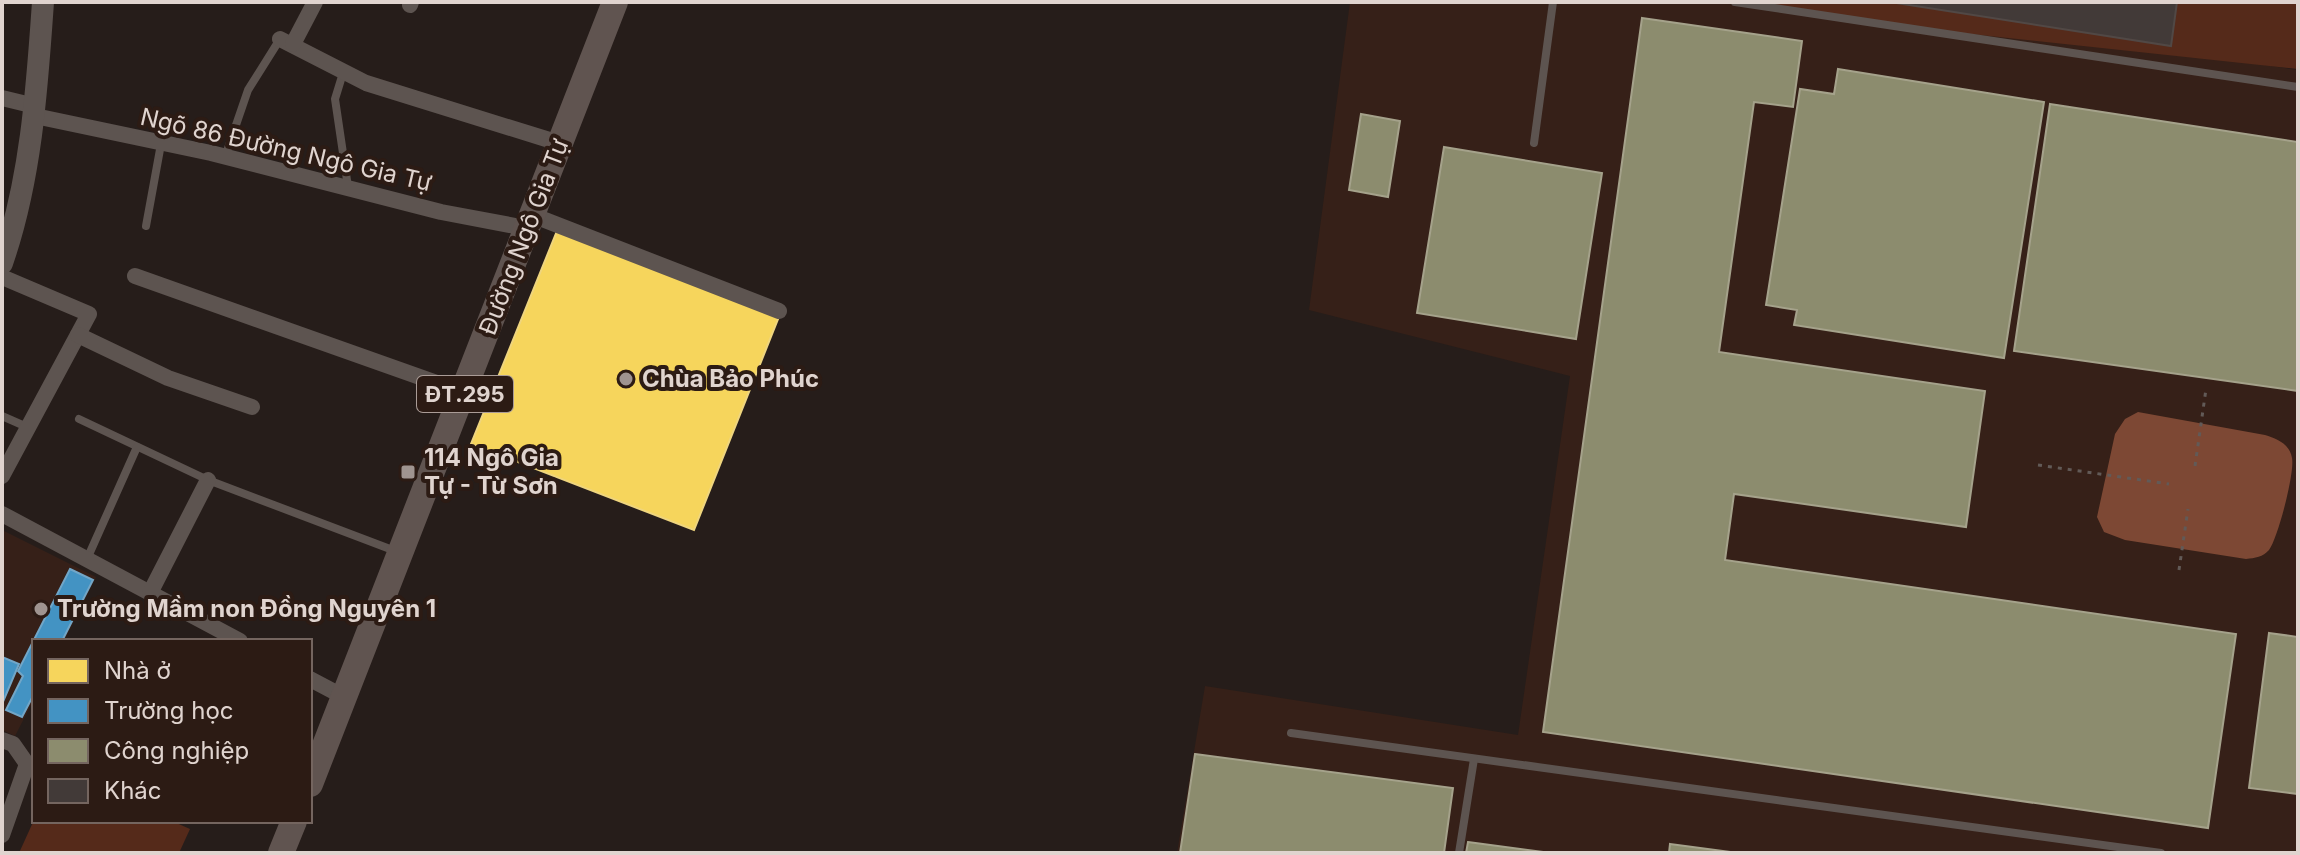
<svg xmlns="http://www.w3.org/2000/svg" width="2300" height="855" font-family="Inter,sans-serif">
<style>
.built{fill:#362018}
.green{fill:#552a1a}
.water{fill:#7d4834}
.homes{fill:#f6d55c;stroke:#efd57e;stroke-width:2}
.schools{fill:#4393c3;stroke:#72a6c7;stroke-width:2}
.industry{fill:#8c8c6e;stroke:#a5a28b;stroke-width:2}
.building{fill:#423a38;stroke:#514845;stroke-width:2}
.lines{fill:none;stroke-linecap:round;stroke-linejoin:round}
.path{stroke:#625a57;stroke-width:3;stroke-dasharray:4 6;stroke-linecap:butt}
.service{stroke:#5d5450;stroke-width:8}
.minor{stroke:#5d5450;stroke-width:16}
.tertiary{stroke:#5d5450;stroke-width:22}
.primary{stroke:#605450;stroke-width:26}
.poi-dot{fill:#9f9490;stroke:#2c1b14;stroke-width:3}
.labels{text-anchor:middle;stroke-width:8;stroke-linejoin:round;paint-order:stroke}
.shield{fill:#2c1b14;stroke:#aa9c97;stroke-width:2}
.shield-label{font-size:22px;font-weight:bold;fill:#e0d4cf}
.street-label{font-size:24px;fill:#e0d4cf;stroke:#2c1b14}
.poi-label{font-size:24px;font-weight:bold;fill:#e0d4cf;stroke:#2c1b14;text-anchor:start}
</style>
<rect width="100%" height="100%" fill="#261d1a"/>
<!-- built -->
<g class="built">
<path d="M1350,2h502l446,68v783h-1121l28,-167 313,49 52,-359 -261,-66z"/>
<path d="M2,530l94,47 -32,64h-30v58l-19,37 -13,-6z"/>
</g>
<!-- green -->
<g class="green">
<path d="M1754,2h544v67l-383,-41z"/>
<path d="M34,820l138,1 18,8 -11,24h-160z"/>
</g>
<!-- water -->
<path class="water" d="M2138,412l127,23c12,4 25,9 27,23 3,14 -14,80 -23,92 -6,7 -14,8 -23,9l-121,-19 -21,-8 -7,-15 18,-83 10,-15z"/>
<!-- homes -->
<path class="homes" d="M559,226l221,88 -86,216 -223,-86z"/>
<!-- schools -->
<g class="schools">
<path d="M70,569l23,11 -31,61h-28v53l-12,23 -16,-7 17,-34 -5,-5z"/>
<path d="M2,657l17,7 -17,40z"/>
</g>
<!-- industry -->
<g class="industry">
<path d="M1642,18l160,23 -9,66 -39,-5 -35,250 266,39 -19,136 -232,-33 -9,66 511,74 -28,194 -665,-96z"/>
<path d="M1838,69l206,33 -40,256 -210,-33 3,-15 -31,-5 34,-216 34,5z"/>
<path d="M2050,104l248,38v249l-284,-40z"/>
<path d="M1361,114l39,7 -12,76 -39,-7z"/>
<path d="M1444,147l158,26 -26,166 -159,-26z"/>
<path d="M2269,633l29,4v157l-49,-6z"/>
<path d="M1195,754l258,34 -9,65h-264z"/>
<path d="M1468,842l83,11h-85z"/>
<path d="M1670,844l68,9h-69z"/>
</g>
<!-- building -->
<path class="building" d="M1890,2h287l-6,44z"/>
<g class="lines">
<!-- path -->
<g class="path">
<path d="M2038,465l131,19"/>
<path d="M2195,466l11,-77"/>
<path d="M2179,570l9,-61"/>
</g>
<!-- service -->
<g class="service">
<path d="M1735,2l563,85"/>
<path d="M343,73l-8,26 13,88"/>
<path d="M1534,143l19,-141"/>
<path d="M225,157l23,-67 32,-51"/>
<path d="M146,226l15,-82"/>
<path d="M2,416l25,11"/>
<path d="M79,419l129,61 190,72"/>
<path d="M87,559l50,-112"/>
<path d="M1291,733l870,120"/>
<path d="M1459,853l15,-94"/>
</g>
<!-- minor -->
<g class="minor">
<path d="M410,5l1,-3"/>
<path d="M280,39l86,44 193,60"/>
<path d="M293,44l22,-42"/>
<path d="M2,98l33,8"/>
<path d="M35,116l176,37 230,59 85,16"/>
<path d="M532,215l247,96"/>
<path d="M135,276l330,117"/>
<path d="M2,277l87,37 -87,162"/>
<path d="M78,335l90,43 84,29"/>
<path d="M2,514l238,127"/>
<path d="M150,593l58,-113"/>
<path d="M310,679l36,19"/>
<path d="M2,740l11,4 14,20 -25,71"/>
</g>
<!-- tertiary -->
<path class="tertiary" d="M2,263c29,-83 35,-174 41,-261"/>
<!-- primary -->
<g class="primary">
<path d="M310,784l305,-782"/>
<path d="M281,853l13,-32"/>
</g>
</g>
<!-- markers -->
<g class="poi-dot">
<circle cx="626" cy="379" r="8"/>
<rect x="400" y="464" width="16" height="16" rx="4"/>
<circle cx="41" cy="609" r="8"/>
</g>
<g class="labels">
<!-- shield labels -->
<rect class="shield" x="417" y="376" width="96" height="36" rx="6"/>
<g class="shield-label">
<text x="465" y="402">ĐT.295</text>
</g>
<!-- street labels -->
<g class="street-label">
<text transform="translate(286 150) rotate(13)" y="8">Ngõ 86 Đường Ngô Gia Tự</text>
<text transform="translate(524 237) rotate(-69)" y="8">Đường Ngô Gia Tự</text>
</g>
<!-- poi labels -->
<g class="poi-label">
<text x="642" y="387">Chùa Bảo Phúc</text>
<text x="424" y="466">114 Ngô Gia<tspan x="424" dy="28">Tự - Từ Sơn</tspan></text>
<text x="57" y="617">Trường Mầm non Đồng Nguyên 1</text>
</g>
</g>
<!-- border -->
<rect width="2300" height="855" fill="none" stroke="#e0d4cf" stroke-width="8"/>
<!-- legend -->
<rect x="32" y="639" width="280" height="184" fill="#2c1b14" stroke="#74655f" stroke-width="2"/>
<rect x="48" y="659" width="40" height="24" fill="#f6d55c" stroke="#74655f" stroke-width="2"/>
<text x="104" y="679" font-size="24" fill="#e0d4cf">Nhà ở</text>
<rect x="48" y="699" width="40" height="24" fill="#4393c3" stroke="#74655f" stroke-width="2"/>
<text x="104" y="719" font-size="24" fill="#e0d4cf">Trường học</text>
<rect x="48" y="739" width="40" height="24" fill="#8c8c6e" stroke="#74655f" stroke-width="2"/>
<text x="104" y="759" font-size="24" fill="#e0d4cf">Công nghiệp</text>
<rect x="48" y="779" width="40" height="24" fill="#423a38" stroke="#74655f" stroke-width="2"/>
<text x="104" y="799" font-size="24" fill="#e0d4cf">Khác</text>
</svg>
